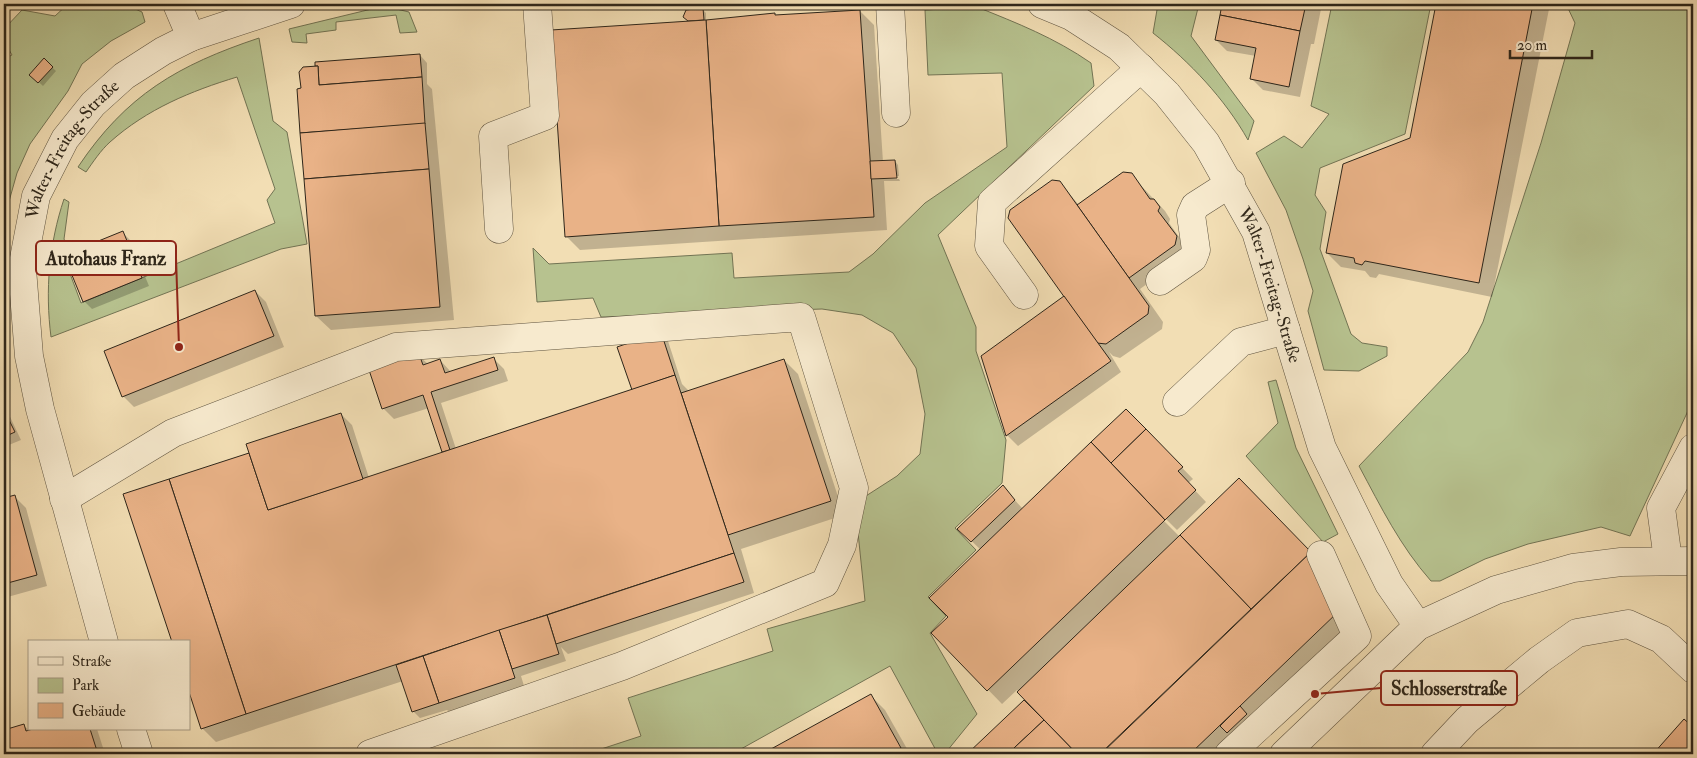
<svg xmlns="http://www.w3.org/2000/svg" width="1697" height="758" font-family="'IM FELL Double Pica',serif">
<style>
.green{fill:#b7c28f;stroke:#727454}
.shadow{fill:#0003}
.building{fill:#e9b287;stroke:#2e261a}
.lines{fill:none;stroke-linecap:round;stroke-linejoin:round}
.minor-casing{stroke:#5f5440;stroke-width:29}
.minor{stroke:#f7eace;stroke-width:28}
.labels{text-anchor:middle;stroke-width:4.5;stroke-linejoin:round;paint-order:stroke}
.street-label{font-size:18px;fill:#2e261a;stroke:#f7eace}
.leader{fill:none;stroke:#8f2418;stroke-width:2}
.callout-dot{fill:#8f2418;stroke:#f7eace;stroke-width:2}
.callout{fill:#f7eace;stroke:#8f2418;stroke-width:2}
.callout-label{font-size:19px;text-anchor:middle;font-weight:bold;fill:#2e261a}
</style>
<rect width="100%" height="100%" fill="#f2deb4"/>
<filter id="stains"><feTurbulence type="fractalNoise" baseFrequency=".004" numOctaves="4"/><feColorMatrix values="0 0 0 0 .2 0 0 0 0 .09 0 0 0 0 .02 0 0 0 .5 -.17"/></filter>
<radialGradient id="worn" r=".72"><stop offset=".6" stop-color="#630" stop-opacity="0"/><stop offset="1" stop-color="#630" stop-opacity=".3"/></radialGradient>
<!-- green -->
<g class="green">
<path d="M68,4h56l18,8 3,10 -34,19 -29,23 -14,27 -38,53 -13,29 -13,46v-160l8,-4 -8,-14v-12l18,-19 33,6z"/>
<path d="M1158,4h41l-8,32 63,85 -6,19c-23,-41 -58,-78 -95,-107z"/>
<path d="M1332,4h99l-26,130 -85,34 -5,27 11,17 -6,37 31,85 11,9 25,4v9l-28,15 -35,-1 -16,-59 5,-20 -10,-32 -17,-49 -30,-57 28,-17 18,12 27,-34 -18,-8z"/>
<path d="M1566,4h127v396l-63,136 -29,-9 -73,17 -43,15 -45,22h-9c-31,-35 -50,-74 -72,-115l109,-114 15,-30 58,-179 34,-120z"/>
<path d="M384,6l25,6 8,20 -17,1 -4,-18 -60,7v8l-30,4 1,9 -15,-1 -3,-13z"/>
<path d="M977,7c40,16 78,31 114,56l3,23 -156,149 38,92v24l30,89 -4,43 -47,45 21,22 -48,47 18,19 -16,17 47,81 -30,37 2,3h-11l-48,-88 -158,88h-146l55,-18 -13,-38 145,-47 -6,-22 98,-28 -10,-98 42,-27 23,-22 5,-40 -9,-46 -23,-35 -31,-18 -40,-6 -221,8 -8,-19 -56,4 -4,-54 16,16 183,-11 2,25 115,-6 24,-18 52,-51 82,-56 -5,-74 -74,2 -3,-65z"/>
<path d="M259,38l14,83 14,11 20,112 -26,5 -230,88c-6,-47 -2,-93 13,-138l5,3 -5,37 5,12 -3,12 15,40 194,-80 -8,-23 8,-11 -38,-112c-46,14 -90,32 -127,65 -9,8 -17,20 -24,30l-8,-5c48,-72 100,-102 181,-129z"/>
<path d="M1276,380l20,68 42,86 -15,8 -77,-86 32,-33 -10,-41z"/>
</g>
<!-- shadow -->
<g class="shadow">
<path d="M1223,4h99l-8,40h-3l-11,53 -37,-7 -11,-11 4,-23 -29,-5 -11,-11z"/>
<path d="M1438,4h112l-58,293 -113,-23 -3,4 -6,-1 -5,-6 -24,-4 -14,-14 84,-114z"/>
<path d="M702,9l4,4v7l154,-9 14,14 9,137 12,-1 3,4 1,11 -15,1v2h15l1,2h-16l3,49 -307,20 -14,-14 -14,-205 136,-10z"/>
<path d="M420,55l7,8v21l5,5 22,231 -123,10 -15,-14 -14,-227 15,-22 -1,-4z"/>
<path d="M44,60l12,11 -13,15 -12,-11z"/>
<path d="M1131,175l34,36 5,8 -1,4 18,25 -1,8 -46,33 23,33 -1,7 -42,29 -7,-2 -4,-4 12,20 -103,74 -11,-11 59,-138 -7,-115 20,23z"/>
<path d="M123,233l7,7 19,46 -57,23 -8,-8z"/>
<path d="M255,291l11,11 18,45 -150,60 -11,-11z"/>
<path d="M660,334l8,7 14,43 7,7 95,-31 14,14 46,141 -103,34 13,44 -186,61 -7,-7 5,14 -45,15 4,13 -74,24 -4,-3 -27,8 -7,-7 -10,-30 -187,61 -14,-14 -13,-40v-46l59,-188 4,4 89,-44 11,11 17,53 76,-25 -16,-45 -35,11 -11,-11 36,-52 9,8 12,-4 11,12 42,-14 11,11 4,12 -67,22 15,46 177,-58z"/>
<path d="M4,404l17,36 -17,7z"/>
<path d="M1126,410l67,69 -5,4 18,19 -29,28 -15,-15 -2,2 24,24 55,-61 85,88 28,58 -134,128h-249l55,-52 17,17 2,-2 -26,-27 -15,14 -69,-71 17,-16 31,-67 -22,-21 51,-34 13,14z"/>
<path d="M15,497l11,11 21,78 -43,12v-98z"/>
<path d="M871,696l14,14 25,44h-145z"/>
<path d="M1684,720l9,8v26h-38z"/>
<path d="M23,725l7,6 6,-2h61l8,25h-101v-22z"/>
</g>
<!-- building -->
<g class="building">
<path d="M1222,4h84l-6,27 -80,-16z"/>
<path d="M1436,4h97l-54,279 -114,-22 -3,4 -7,-2 -1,-5 -28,-5 17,-89 67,-26z"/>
<path d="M703,8l1,12 -16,1 -5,-4 3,-7z"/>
<path d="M860,10l14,207 -155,9 -13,-206 69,-7v2z"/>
<path d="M1220,15l80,16 -11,56 -39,-8 6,-31 -41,-8z"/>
<path d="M706,20l13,206 -154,11 -14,-207z"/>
<path d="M420,54l2,23 -103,8 -1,-19h-3v-4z"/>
<path d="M44,58l9,9 -15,16 -9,-8z"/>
<path d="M318,66l1,19 103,-8 3,47 -125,9 -3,-44 4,-1 -2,-16 4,-5z"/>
<path d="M425,123l4,46 -125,10 -4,-46z"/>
<path d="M895,160l2,18 -26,1 -1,-18z"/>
<path d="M429,169l11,138 -125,9 -11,-137z"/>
<path d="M1123,172l9,1 18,26h4l6,8 -2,4 19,25 -2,9 -46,33 -52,-73z"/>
<path d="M1052,180l8,1 89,125 -1,8 -42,30 -9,-1 -89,-125 2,-8z"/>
<path d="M123,231l19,47 -59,24 -16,-39 2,-10z"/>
<path d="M255,290l19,46 -152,61 -18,-46z"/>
<path d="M1064,296l47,65 -105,75 -25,-80z"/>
<path d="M661,332l14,43 -43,15 -15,-43z"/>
<path d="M419,354l4,11 17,-6 5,14 49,-16 4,13 -67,22 19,58 -8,2 -19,-57 -41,14 -13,-39 34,-15z"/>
<path d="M784,359l47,142 -103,34 -47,-142z"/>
<path d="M675,375l59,178 -488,161 -77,-235 80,-26 19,57z"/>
<path d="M1126,409l20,20 -35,34 -20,-21z"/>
<path d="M4,410l11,22 -11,5z"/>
<path d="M341,413l22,66 -95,31 -22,-66z"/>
<path d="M1146,429l37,38 -5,4 18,19 -31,30 -54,-57z"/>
<path d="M1091,442l74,78 -178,171 -56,-58 17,-16 -19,-19z"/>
<path d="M1239,478l72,74 -60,57 -71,-74z"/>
<path d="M169,479l77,235 -45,15 -12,-37v-50h-17l-49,-148z"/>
<path d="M1003,485l12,15 -44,42 -14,-13z"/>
<path d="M15,495l22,80 -33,9v-86z"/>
<path d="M1180,535l71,74 -151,145h-23l-60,-62z"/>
<path d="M1311,552l28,59 -149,143h-85l-2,-2z"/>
<path d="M734,553l10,29 -188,62 -9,-29z"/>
<path d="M547,615l12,39 -47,15 -13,-39z"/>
<path d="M499,630l16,48 -76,25 -16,-47z"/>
<path d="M423,656l16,47 -27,9 -16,-47z"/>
<path d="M871,694l30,54 -11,6h-128z"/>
<path d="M1024,700l20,20 -30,28 6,6h-53z"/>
<path d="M1240,706l7,8 -20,19 -7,-7z"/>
<path d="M1684,719l9,8v27h-40z"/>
<path d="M1044,720l33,34h-57l-6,-6z"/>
<path d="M24,724l2,7 7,-2h57l8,25h-94v-24z"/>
<path d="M901,748l4,6h-15z"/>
</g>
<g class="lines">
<defs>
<g id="minor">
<path d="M177,4l14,33"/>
<path d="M890,4l6,109"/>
<path id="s1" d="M1042,4l29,12 48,31 48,47 39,49 50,89 66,216 67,136 29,42"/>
<path d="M499,229l-6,-93 52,-20 -8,-112"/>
<path d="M1160,281l33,-23 3,-8 -5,-35 4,-9 36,-23"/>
<path d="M1024,295l-35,-49 3,-44 149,-134"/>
<path d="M1177,402l64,-60 45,-12"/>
<path d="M64,499l109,-66 223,-86 405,-30 53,171 -12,57 -17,38 -203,83 -252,88"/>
<path d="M1668,560l-7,-52 32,-60"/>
<path id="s2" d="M104,642l-64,-233 -11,-53 -7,-87 14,-73 29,-57 28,-35 31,-28 39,-25 28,-14 100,-33"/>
<path d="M131,729l8,25"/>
<path d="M1229,754l128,-118 -36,-81"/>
<path d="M1284,754l134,-128 78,-36 77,-22 48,-6 72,-1"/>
<path d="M1435,754l32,-34 72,-60 38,-27 51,-9 33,15 32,30"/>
</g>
</defs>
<!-- minor casing -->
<use href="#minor" class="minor-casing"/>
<!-- minor -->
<use href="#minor" class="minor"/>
</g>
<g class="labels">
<!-- street labels -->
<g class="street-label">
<text dy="6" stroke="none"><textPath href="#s2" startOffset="516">Walter-Freitag-Straße</textPath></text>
<text dy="6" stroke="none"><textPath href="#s1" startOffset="375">Walter-Freitag-Straße</textPath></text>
</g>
</g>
<!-- callouts -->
<path class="leader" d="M179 347L176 258M1315 694L1381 688"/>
<g class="callout-dot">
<circle cx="179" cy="347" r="5"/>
<circle cx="1315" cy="694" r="5"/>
</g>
<g class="callout">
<rect x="36" y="241" width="140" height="34" rx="5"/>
<rect x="1381" y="671" width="136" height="34" rx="5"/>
</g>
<g class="callout-label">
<text x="106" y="265">Autohaus Franz</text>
<text x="1449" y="695">Schlosserstraße</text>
</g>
<!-- margin -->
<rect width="1697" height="758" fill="none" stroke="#f2deb4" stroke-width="20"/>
<rect x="5" y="5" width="1687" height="748" fill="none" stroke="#2e261a" stroke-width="2.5"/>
<rect x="10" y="10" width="1677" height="738" fill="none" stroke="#2e261a"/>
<!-- legend -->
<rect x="28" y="640" width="162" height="90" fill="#f7eace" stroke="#a79c86"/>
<rect x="38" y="657" width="25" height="8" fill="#f7eace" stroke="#a79c86"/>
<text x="72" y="666" font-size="15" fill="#2e261a">Straße</text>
<rect x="38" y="678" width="25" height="15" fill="#b7c28f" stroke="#a79c86"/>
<text x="72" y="690" font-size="15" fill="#2e261a">Park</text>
<rect x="38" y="703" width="25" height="15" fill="#e9b287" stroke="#a79c86"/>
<text x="72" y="716" font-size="15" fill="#2e261a">Gebäude</text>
<!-- scale -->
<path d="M1510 50v8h82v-8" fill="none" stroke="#2e261a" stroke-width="2.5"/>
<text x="1517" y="50" font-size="15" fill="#2e261a" stroke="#f7eace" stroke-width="4" paint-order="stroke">20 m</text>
<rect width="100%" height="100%" filter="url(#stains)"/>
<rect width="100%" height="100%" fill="url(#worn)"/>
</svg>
